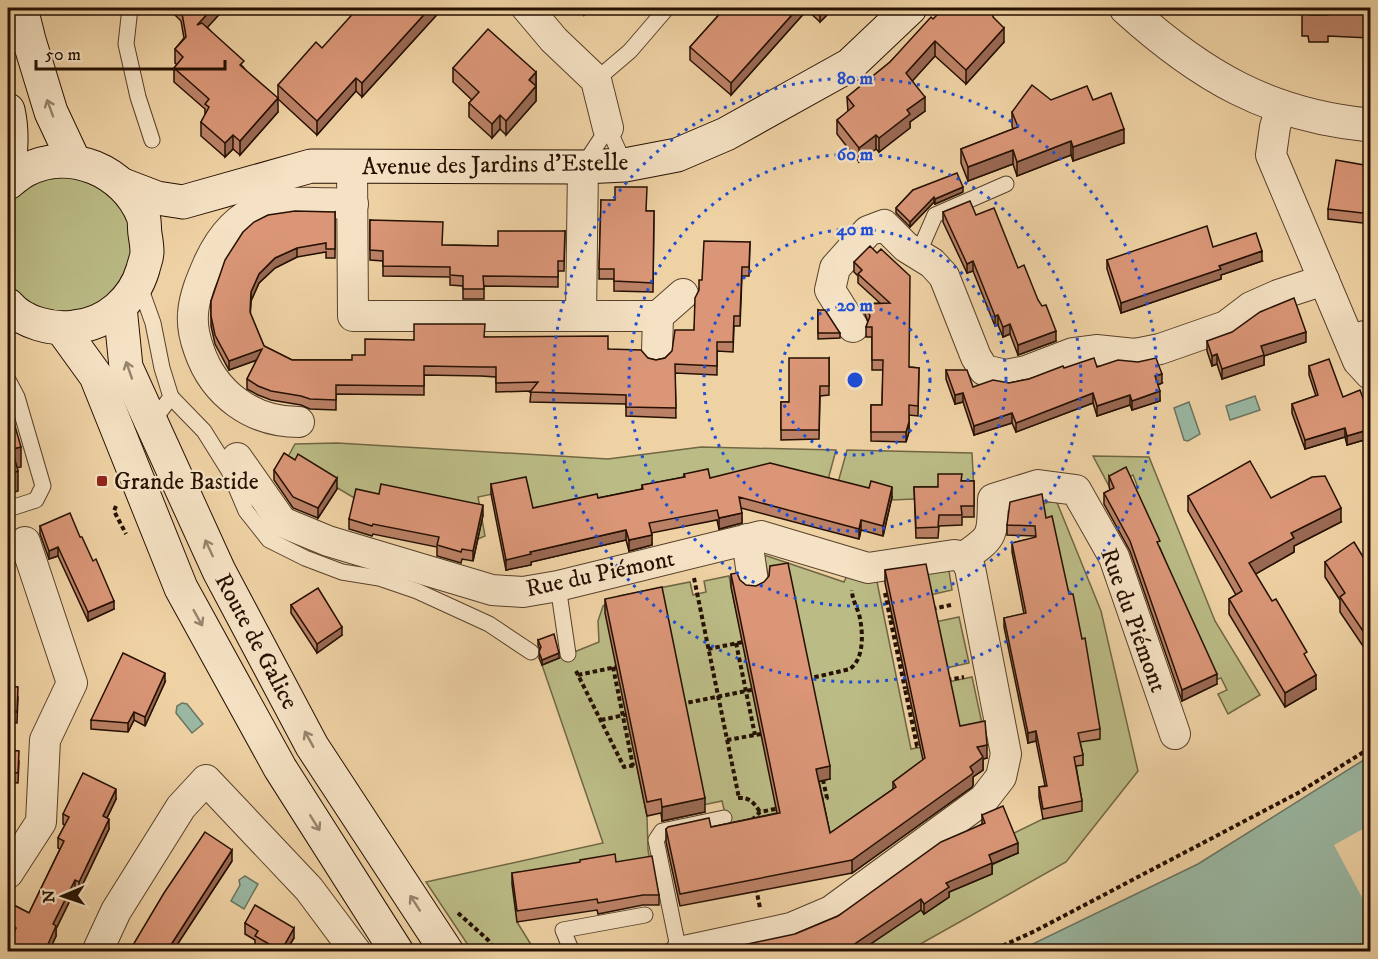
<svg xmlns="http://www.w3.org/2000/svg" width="1378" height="959" font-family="'IM FELL DW Pica',serif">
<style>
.green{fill:#bbbb85;stroke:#706644;stroke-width:1.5}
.water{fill:#9ab8a3;stroke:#6b7563;stroke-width:1.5}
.pier{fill:#efd2a4}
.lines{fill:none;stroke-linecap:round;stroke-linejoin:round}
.service-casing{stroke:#58402a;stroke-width:17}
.minor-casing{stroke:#58402a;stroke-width:32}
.tertiary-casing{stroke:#58402a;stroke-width:35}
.secondary-casing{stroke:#251002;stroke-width:35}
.path{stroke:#251002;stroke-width:4;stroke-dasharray:4.5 3;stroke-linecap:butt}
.service{stroke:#f5e2c4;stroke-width:15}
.minor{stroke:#f5e2c4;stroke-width:30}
.tertiary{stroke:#f5e2c4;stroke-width:33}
.secondary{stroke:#f5e2c4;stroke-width:33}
.wall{fill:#bb8166;stroke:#251002;stroke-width:1.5}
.shaded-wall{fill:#996953;stroke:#251002;stroke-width:1.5}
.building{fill:#da9677;stroke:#251002;stroke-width:1.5}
.oneway{stroke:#97846d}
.ring{fill:none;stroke:#1d4ed8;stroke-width:3;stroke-dasharray:3 6}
.poi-dot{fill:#8f2418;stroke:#f5e2c4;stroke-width:2}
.labels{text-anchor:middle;stroke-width:4.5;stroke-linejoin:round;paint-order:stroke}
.street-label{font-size:24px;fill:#251002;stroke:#f5e2c4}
.poi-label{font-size:24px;fill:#251002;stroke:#f5e2c4;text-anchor:start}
.centre{fill:#1d4ed8;stroke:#f5e2c4;stroke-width:3}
.ring-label{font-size:18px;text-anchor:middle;font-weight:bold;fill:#1d4ed8;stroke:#f5e2c4;stroke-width:4.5;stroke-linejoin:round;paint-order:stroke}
</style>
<rect width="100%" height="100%" fill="#efd2a4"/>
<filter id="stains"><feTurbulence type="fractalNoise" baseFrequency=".00333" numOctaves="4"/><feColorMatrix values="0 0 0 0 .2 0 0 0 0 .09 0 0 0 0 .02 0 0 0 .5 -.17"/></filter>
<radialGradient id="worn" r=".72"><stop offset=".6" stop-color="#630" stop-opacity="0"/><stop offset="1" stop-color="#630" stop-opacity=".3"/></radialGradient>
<!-- green -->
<g class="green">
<path d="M55,173l44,9 30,34 4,45 -24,39 -42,16 -46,-14 -13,-14v-87l4,-7z"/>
<path d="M337,443l271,16 93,-12 135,3 -11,41 -291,34 -8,-38 -48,10 7,39 -7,3 -122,-40 -57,-34 -15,-1 11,-20z"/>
<path d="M847,450l125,3 2,38 -36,-6v13l-46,2v-3h-58z"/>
<path d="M1093,456l56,1 66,164 45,74 -32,19 -10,-20 9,-4 -6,-12 -6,2 -83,-189 6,-3 -5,-13 -24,11z"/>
<path d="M1056,500l45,111 37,160 -72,91 -158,89 -48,1 61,-43 3,5c28,-27 58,-46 94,-61l-8,-18 33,-16 29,-52 6,-25 -36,-238z"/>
<path d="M764,555l80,27 5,-11 27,6 35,172 51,-10 -124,102 -160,5 49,-24 -5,-21 -19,4 -97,-192 41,203 1,34 3,17 -134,55 18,29h-63l-46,-69 177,-39 -61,-178 57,-23 -1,-21 5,-15 16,-10 71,-14 3,13 13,-3 -2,-11 25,-5 44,214 -4,-210z"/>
<path d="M949,571l3,19 -22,5 -5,-23z"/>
<path d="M959,617l10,46 -23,5 -11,-46z"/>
<path d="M972,677l11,51 -24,5 -11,-51z"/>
</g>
<!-- water -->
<g class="water">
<path d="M1255,396l5,14 -30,10 -4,-14z"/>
<path d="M1189,402l11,32 -12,7 -4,-1 -10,-32z"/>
<path d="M182,703l5,1 16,20 -11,9 -16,-20 1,-7z"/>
<path d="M1370,756v195l-354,1 182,-88z"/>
<path d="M245,876l13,8 -14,25 -13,-8 9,-16 -1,-5z"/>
</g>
<!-- pier -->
<path class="pier" d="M1370,825v75l-5,3 -31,-58z"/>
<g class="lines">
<defs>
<g id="service">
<path d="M130,8l-4,36 12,53 14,43"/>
<path d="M596,80l34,-29 37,-43"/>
<path d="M583,166l25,-38 17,37"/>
<path d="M918,254l17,-39 71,-31"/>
<path d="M139,284l14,39 9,45 9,29 -19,25"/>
<path d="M1346,333l20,-5 4,4"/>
<path d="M8,380l9,17 26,89 -7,14 -28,9"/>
<path d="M171,397l33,34 25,40 17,40 23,29 36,18 37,14 37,6 38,13 72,33 42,28"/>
<path d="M558,586l10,68"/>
<path d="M572,952l-9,-22 82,-15"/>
<path d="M679,952l-23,-112 6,-9 62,-13"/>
</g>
<g id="minor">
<path d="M527,8l27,32 42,40 12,48"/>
<path d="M1281,107l-6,20 -4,28 87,206 12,13"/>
<path d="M352,166l1,150h305l25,-22"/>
<path d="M581,316l2,-149"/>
<path d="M853,327l-23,-37 5,-22 33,-37 16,-6 22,22 26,16 12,13 32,81 8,13 22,5 20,-4 47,-18 23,-3 39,4 25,-5 66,-23 25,-19 27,-12 46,-15"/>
<path d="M657,352l1,-36"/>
<path d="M299,422c-47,0 -85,-28 -100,-72 -4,-11 -7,-24 -6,-36 1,-18 9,-36 16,-52 11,-24 28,-45 53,-54 25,-9 64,-4 91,-4"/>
<path d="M237,458l45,64 46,19 164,49 31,2 35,-6 203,-50 107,32 86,-13 10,2 6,11 36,186 -5,23 -17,22 -153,112 -40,17 -111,24"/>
<path d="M747,539l6,43"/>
<path d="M964,557c31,-21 28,-22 29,-58l45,-14 38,5 38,67 61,177"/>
<path d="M8,873l33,-51 4,-82 27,-57 -47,-141"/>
<path d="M97,952l19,-41 65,-104 25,-27 103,109 47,63"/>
</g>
<path id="tertiary" d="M1126,8c74,67 143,108 244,117"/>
<g id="secondary">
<path d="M21,8l8,32 22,72 23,49"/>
<path d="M8,110c5,22 3,42 0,64"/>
<path d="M8,183c5,-4 12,-10 18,-13 44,-23 99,1 117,46 2,5 1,12 2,18 1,6 2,12 2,18 0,6 -3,12 -4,17 -9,31 -36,55 -69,58 -22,3 -51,-4 -66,-22"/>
<path d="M123,185l34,13 26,4 128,-36 272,1 42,-2 52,-10 49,-21 124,-69 60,-57"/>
<path d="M120,307l6,60 93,204 93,175 135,206"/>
<path d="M62,329l34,47 85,212 99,180 117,184"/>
</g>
</defs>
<!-- service casing -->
<use href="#service" class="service-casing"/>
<!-- minor casing -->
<use href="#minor" class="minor-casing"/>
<!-- tertiary casing -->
<use href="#tertiary" class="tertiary-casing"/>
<!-- secondary casing -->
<use href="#secondary" class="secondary-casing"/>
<!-- path -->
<g class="path">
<path d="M116,506l-2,5 12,23"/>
<path d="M694,578l45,220"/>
<path d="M885,593l5,25"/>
<path d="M932,609l19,-4"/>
<path d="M895,617l-5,1 15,71"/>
<path d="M736,643l19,92"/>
<path d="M708,649l35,-7"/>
<path d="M613,667l20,99"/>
<path d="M576,671l48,96 12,-2"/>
<path d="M578,675l38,-8"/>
<path d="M807,679l43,-10c15,-11 13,-39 9,-55 -3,-9 -7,-15 -7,-24"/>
<path d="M947,680l17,-3"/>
<path d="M911,688l-6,1 12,57 7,-2"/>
<path d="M681,704l75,-15"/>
<path d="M601,720l28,-6"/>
<path d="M727,740l34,-6"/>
<path d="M738,798c12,-1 16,5 22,14"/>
<path d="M819,799l8,-1 -4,-18"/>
<path d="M752,820l8,-8 20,-4"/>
<path d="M756,888l4,20"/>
<path d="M458,913l30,27 8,12"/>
<path d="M989,952l46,-21 263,-138 72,-45"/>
</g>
<!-- service -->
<use href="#service" class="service"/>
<!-- minor -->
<use href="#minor" class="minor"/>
<!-- tertiary -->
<use href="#tertiary" class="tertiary"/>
<!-- secondary -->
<use href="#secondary" class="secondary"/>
</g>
<!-- wall -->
<g class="wall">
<path d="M170,8h55l-18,19 37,41 34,44 -38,43 -7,-6 -8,8 -24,-21v-14l4,-7v-6l-31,-27v-14l3,-3 -2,-2v-14l9,-11 -3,-17 -11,-11z"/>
<path d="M443,8l-81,89 -6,-6 -39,44 -39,-36v-14l44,-37z"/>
<path d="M576,8h15l-7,7z"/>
<path d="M725,8h109l-14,14 -13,-12 -76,85 -41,-35v-13z"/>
<path d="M1302,8h69l-1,30 -42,-2v6h-19l-1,-6h-6z"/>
<path d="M993,17l11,25 -38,42 -31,-28 -23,25 13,30 -15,11v6l-31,24 -3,-3 -17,13 -22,-28v-14l11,-8 -1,-15 43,-35 43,-43z"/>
<path d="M453,68l83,4v29l-30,34 -6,-6 -8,9 -23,-21v-14l3,-3 -19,-18z"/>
<path d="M1051,100h42l31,43 -51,18 -2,-6 -54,21 -4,-12 -45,17 -7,-18v-14l52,-20 -1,-3v-14z"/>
<path d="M1364,170l7,1v53l-43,-5v-10z"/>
<path d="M913,190l50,2 -28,12 -1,-2 -24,25 -14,-14v-5z"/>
<path d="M601,200l45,11h8l-1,81 -39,-1v-12h-15z"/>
<path d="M335,212v46h-9v-6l-29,5 -22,11 -16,15 -8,18 -1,12 14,33 28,14h60l13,-5 49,-15 70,-3 124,12 48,11 9,-2 29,-28 5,-40 3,-10 48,-38 -1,34h-7l-2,50h-6l-1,26 -16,-1v24l-42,-2 1,45 -50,-2v-12l-96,-2 1,-11 -35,1v-15l-15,-1 -57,-1v20l-88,-1v16l-26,-1 -9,-4 -30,-5 -13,-5 -11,-6v-10l10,-19 -28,10 -14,-26 -4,-18v-25z"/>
<path d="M943,212l33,3 42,53 20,32 18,41 -38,14 -8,-21 -7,3 -5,-12 -3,1 -22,-55 -6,2 -24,-51z"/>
<path d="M370,220l73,25 55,1 67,-15 -1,40h-6v16l-74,-1v13h-21v-13l-13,-1v-8l-67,-1v-15l-13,-1z"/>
<path d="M1213,247l49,14 -41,14v4l-100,34 -14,-44v-9z"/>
<path d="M877,253l32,114 10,1 -1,48 -9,-1v17l-3,10 -35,-1v-36h11l1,-35h-11v-33h-6v-10l2,-5 -3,-8v-10l15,-1 -22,-20v-7l-4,-4v-10z"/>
<path d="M1371,256v19l-4,-6v-10z"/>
<path d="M818,310l22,23v5l-22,1z"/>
<path d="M1207,341l99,1 -42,14v9l-42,14 -5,-15 -5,2 -5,-15z"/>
<path d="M829,358v37l-9,1 -1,43 -38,1v-38h8z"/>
<path d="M1309,366l34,31 28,23v18l-24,7 -2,-8 -40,12 -13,-36v-9l24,-8 -7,-21z"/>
<path d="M1097,367l65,16 -4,2 2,16 -28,9 -2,-5 -33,11 -4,-13 -77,29 -4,-9 -38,12 -11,-33 -8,2 -9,-25v-9l27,17 36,-4 20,-4 35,-11z"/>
<path d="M274,470l63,19 -19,29 -25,-10 -19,-28z"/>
<path d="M684,474l26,4 182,19 -9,39 -22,-6 -2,9 -118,-31 1,15 -23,6 -2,-9 -66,13 1,12 -23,6 -3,-11 -95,22v3l-25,5 -15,-76v-10l42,24 65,-10 44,-9v-4l42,-8z"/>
<path d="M1109,476l51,72 57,136 -35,17 -52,-150 -26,-47v-11l6,-3 -1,-4z"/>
<path d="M961,481h13v36h-12v8l-23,1 -1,12h-22l-2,-51h24z"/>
<path d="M1188,496l83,2 70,24 -47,24v6l-39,22 52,86 9,29 -31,18 -56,-93v-15l7,-4 -48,-84z"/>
<path d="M483,515l-10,46 -11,-2 -1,4 -24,-7v-9l-64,-13 -1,2 -23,-7v-10z"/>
<path d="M1046,518l23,76 31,135v10l-20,3 3,13v10l-7,1 6,35v10l-39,8 -4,-22v-10l6,-1 -9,-45 -8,2 -24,-116v-9l20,-4 -12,-62v-9l23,-5v-2l-28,-1v-10z"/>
<path d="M40,526l40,11 34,72 -26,12 -30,-65 -9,3 -9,-25z"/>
<path d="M1325,562l46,8v76l-6,3 -25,-37v-12l-15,-23z"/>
<path d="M885,570l75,156 27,32 -4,1v11l-10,7v8l-1,2 -120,86 -172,33 -14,-64v-13l45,-2 66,-14 -46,-226v-13l99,205 -11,2 11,52 63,-44v-7l30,-22 -38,-177z"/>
<path d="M605,599l100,213 -43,9 -1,-8 -14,3 -42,-203z"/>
<path d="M291,605l51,30 -25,18 -26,-40z"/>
<path d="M538,640l21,18 -17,7 -3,-7 1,-8 -2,-5z"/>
<path d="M165,682l-20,44 -11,-6 -6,12 -37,-3v-9z"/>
<path d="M8,686l10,11 -1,26 -8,-1 -1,28 11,11 -1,22 -10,-1z"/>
<path d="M116,799l-9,19 2,11 -30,63 -4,-2 -19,39v7l-7,15h-41l5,-15 -5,-3v-31l21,11 31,-64 -2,-1v-10l7,-13 -2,-1v-10z"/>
<path d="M982,815l36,38 -26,11v10l-43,18v5l-25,17 -3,-4 -126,24 43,-18 144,-92z"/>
<path d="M232,861l-59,90h-40v-6z"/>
<path d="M616,862l43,33v10h-16l-45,9 -1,-4 -80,12 -5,-38v-11z"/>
<path d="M245,923l49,15 -8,13h-22l-9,-5v-6l-10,-6z"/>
</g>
<!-- shaded-wall -->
<g class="shaded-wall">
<path d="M213,8h12l-28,31v-14z"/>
<path d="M430,8h13l-81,89v-14z"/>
<path d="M584,8h7l-7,7z"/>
<path d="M798,8h9v2l-76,85v-12z"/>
<path d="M823,8h11l-14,14v-12z"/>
<path d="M1004,28v14l-38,42v-14z"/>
<path d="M935,41v15l-29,32v-15z"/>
<path d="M536,72v14l-7,-6z"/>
<path d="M356,78v13l-39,44v-14z"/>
<path d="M536,86v15l-30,34v-14z"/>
<path d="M925,97v14l-15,11v6l-31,24v-14l28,-28z"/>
<path d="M278,98v14l-38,43v-14z"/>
<path d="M500,115v14l-8,9v-14z"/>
<path d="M1124,129v14l-51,18v-14z"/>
<path d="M233,135v14l-8,8v-14z"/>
<path d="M876,135v14l-17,13v-14z"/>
<path d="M1071,141v14l-54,21v-14z"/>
<path d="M1013,150v14l-45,17v-14z"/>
<path d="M963,187v5l-28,12v-5z"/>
<path d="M934,197v5l-24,25v-5z"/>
<path d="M297,248v9l-22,11 -16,15 -8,18 -1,20 1,-29 8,-18 16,-16z"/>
<path d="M1262,251v10l-41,14v4l-100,34v-10l98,-37z"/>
<path d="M973,261v10l-6,2v-9z"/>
<path d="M998,315v10l-3,1v-10z"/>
<path d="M1010,324v10l-7,3v-10z"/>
<path d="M1056,331v10l-38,14v-10z"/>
<path d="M1306,332v10l-42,14v9l-42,14v-10l39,-23z"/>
<path d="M262,349v9l-33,12v-9z"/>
<path d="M1217,354v10l-5,2v-10z"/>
<path d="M1162,374v9l-7,3v-10z"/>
<path d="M1160,391v10l-28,9v-9z"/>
<path d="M963,393v9l-8,2v-9z"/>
<path d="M1093,393v10l-77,29v-9z"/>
<path d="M1130,395v10l-33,11v-10z"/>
<path d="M1012,413v10l-38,12v-9z"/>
<path d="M909,422v10l-3,10v-10z"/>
<path d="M1345,428v9l-40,12v-9z"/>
<path d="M1371,429v9l-24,7v-9z"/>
<path d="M21,447v20l-9,2v-20z"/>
<path d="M18,471v20l-10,3v-20z"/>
<path d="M337,478v11l-19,29v-10z"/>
<path d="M892,487v10l-9,39v-10z"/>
<path d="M483,505v10l-10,46v-10z"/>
<path d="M1341,508v14l-47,24v6l-45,26v-15l42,-30z"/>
<path d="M742,513v10l-23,6v-11z"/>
<path d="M861,520v10l-2,9v-10z"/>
<path d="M626,530v10l-95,22v3l-25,5v-10l24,-8z"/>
<path d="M652,535v10l-23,6v-11z"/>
<path d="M58,547v9l-9,3v-8z"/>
<path d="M114,601v8l-26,12v-9z"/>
<path d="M342,627v8l-25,18v-9z"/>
<path d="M1371,630v16l-6,3v-15z"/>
<path d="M559,653v5l-17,7v-5z"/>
<path d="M165,673v9l-20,44v-9z"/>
<path d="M1217,674v10l-35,17v-11z"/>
<path d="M1316,675v14l-31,18v-14z"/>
<path d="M134,712v8l-6,12v-9z"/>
<path d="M1036,731v10l-8,2v-10z"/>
<path d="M987,745v13l-4,1v11l-10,7v8l-1,2 -120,86v-13l118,-93 7,-20z"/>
<path d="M830,766v13l-14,3v-13z"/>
<path d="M116,789v10l-13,27v-10z"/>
<path d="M705,798v14l-43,9v-14z"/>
<path d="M109,819v10l-30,63v-10z"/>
<path d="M1018,843v10l-26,11v10l-43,18v5l-25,17v-10l22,-21 43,-28z"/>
<path d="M232,850v11l-59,90h-6z"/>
<path d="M75,880v10l-19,39v7l-7,15h-4l8,-27z"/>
<path d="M921,899v11l-61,41h-16z"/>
<path d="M294,928v10l-8,13h-5z"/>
</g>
<!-- building -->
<g class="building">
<path d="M181,8h32l-16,17 5,-2 42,38 -4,4 38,33 -38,43 -7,-6 -8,8 -24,-21 8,-15 -4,-3 4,-5 -35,-31 9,-11 -8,-8 11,-12 -1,-7z"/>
<path d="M358,8h72l-68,75 -6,-5 -39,43 -39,-36 38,-43 6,6z"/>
<path d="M725,8h73l-67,75 -41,-36z"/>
<path d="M944,8h42l7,6v3l11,11 -38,42 -31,-29 -29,32 19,24 -18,13 3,4 -31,24 -3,-3 -17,13 -22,-28 17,-14 -7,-9 43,-35 41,-45 2,2z"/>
<path d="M1302,8h68v3l-42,-2v6h-19l-1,-6h-6z"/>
<path d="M488,29l48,43 -7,8 7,6 -30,35 -6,-6 -8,9 -23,-21 10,-11 -26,-24z"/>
<path d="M1032,85l19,15 36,-14 6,14 18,-7 13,36 -51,18 -2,-6 -54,21 -4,-12 -45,17 -7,-18 57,-22 -6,-15z"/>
<path d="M1336,160l28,5v5l7,1v43l-43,-5z"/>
<path d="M957,173l6,14 -28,12 -1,-2 -24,25 -14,-14 17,-18z"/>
<path d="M615,187h32l-1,24h8l-1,72 -39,-2v-12h-15l2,-69h14z"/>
<path d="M970,201l6,14 18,-7 24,60 6,-3 14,35 4,6 4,-1 10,26 -38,14 -8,-21 -7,3 -5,-12 -3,1 -22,-55 -6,3 -24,-52z"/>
<path d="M295,211l40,1v37h-9v-6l-29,5 -22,10 -16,16 -8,18 -1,20 14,34 28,14h60v-5h13v-16l49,1v-16h71l-1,13 124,-1v13l33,1 7,8 8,2 9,-2 7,-7 3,-21h19l1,-32 4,-8v-10h3l2,-39 46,1 -1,25h-7l-2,49h-6l-1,26h-16v24l-42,-2 1,44 -50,-1v-12l-96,-3 8,-10 -42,1v-16h-15l-57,-1v20l-88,-1v15l-26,-1 -9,-3 -30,-5 -13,-5 -11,-7 15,-30 -33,12 -14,-26 -4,-19v-15l14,-41 18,-28 11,-10 14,-7z"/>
<path d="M370,220l73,2 -1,23 56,1v-15h67l-1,30h-6v16l-75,-1 1,13h-21v-13l-13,-1v-8l-67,-1v-15l-13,-1z"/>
<path d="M1207,226l6,21 43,-14 6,18 -43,15 2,3 -100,34 -14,-43z"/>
<path d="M870,246l7,7 4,-4 29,27 -1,91 10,1 -1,38 -9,-1v17l-3,10h-35v-27h11l1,-45h-11v-33h-6l4,-11 -5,-12 25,-1 -32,-29 4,-4 -8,-8z"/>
<path d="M1371,256v9l-4,-6z"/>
<path d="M1294,298l12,34 -45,14 3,9 -42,14 -5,-15 -5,2 -5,-15 25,-9 28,-20z"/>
<path d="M818,310h7l15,23h-22z"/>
<path d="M789,358h40v28h-9l-1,44h-38v-28h8z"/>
<path d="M1094,358l3,9 21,-7 20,2 18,-4 6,16 -7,2 5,15 -28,10 -2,-6 -33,11 -4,-13 -77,30 -4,-10 -38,13 -11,-33 -8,2 -9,-25h21l6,17 20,-7 16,3 20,-4 34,-13 1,2z"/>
<path d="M1329,359l14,38 17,-7 11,30v9l-24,7 -2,-8 -40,12 -13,-36 26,-9 -9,-29z"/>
<path d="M8,402l13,45 -9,2 6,22 -10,3z"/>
<path d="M284,453l11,7 3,-6 39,24 -19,30 -25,-11 -19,-27z"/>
<path d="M1250,461l21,37 41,-21 13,-1 16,32 -50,25 3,5 -45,25 23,38 4,-2 31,53 -3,2 12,21 -31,18 -56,-94 13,-8 -54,-95z"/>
<path d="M770,463l99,25 2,-7 21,6 -9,39 -22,-6 -2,9 -120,-32 3,16 -23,5 -2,-8 -68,13 3,12 -23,5 -3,-10 -96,22 1,2 -25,6 -15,-76 35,-7 7,31 64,-14 1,4 45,-9 -1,-4 43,-8 -1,-3 24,-5 2,9z"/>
<path d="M1126,467l34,74 -3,1 60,132 -35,16 -52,-149 -26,-48 10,-5 -5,-12z"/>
<path d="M938,474h24l-1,7h13v25h-13l1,9h-23l-1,12 -22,1 -2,-41h24z"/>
<path d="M381,484l102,21 -10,46 -11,-2 -1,3 -24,-7 2,-8 -66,-13 -1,2 -23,-7 7,-30 23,5z"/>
<path d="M1042,494l4,24 6,-2 17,78h4l9,45 3,-1 15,91 -22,4 5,22 -9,2 8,44 -39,8 -4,-22 8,-1 -11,-55 -8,2 -24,-115 22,-5 -14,-70 24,-6 -1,-11 -28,-1 3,-23z"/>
<path d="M70,513l10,24h2l11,24 3,-2 18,42 -26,11 -30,-65 -9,4 -9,-25z"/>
<path d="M1354,542l17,28v60l-6,4 -25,-37 5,-4 -20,-31z"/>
<path d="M788,563l42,203 -14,3 14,64 66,-46 -3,-5 32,-24 -40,-188 41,-6 34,162 25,-5 2,24 -10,2 6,10 -13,10 3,5 -1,2 -120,86 -172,34 -14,-65 2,-2 41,-9 2,9 69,-14 -49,-239 6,-1 3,7 6,5 10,1 8,-4 5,-6 1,-10z"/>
<path d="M662,587l43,211 -43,9 -1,-8 -14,3 -42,-203z"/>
<path d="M318,588l24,39 -25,17 -26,-39z"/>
<path d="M554,634l5,19 -17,7 -3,-8 2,-5 -3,-7z"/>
<path d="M123,653l42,20 -20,44 -11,-5 -6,11 -37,-3z"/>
<path d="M8,686l10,1 -1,25h-8l-1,32z"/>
<path d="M8,750l11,1 -1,22 -10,-1z"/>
<path d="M83,773l33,16 -13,27 6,3 -30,63 -4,-2 -22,44 3,2 -11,25h-37v-4l8,-19 -8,-5v-21l21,11 35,-72 -6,-3 11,-21 -6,-3z"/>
<path d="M1003,806l15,37 -29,12 3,8 -46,20 3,4 -25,17 -3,-5 -77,52h-129l80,-17 43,-18 103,-74 44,-19 -3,-8z"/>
<path d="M205,832l27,18 -65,101h-29l1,-2 -6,-4 31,-52z"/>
<path d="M615,854l1,8 36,-6 7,39h-16l-45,8 -1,-4 -80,12 -5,-38 68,-11v-2z"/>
<path d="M255,905l39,23 -13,23 -26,-15 3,-5 -13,-8z"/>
</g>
<!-- one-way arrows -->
<defs><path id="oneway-shaft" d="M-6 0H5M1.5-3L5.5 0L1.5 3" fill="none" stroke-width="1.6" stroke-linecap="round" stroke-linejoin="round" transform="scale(1.5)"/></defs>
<g class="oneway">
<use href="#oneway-shaft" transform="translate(50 108) rotate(-110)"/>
<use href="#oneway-shaft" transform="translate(129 370) rotate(-109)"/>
<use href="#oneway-shaft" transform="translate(209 548) rotate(-115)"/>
<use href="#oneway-shaft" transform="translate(198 618) rotate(61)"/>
<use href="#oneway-shaft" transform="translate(309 739) rotate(-119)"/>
<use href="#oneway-shaft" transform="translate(315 823) rotate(58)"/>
<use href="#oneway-shaft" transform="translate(415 903) rotate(-123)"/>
</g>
<!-- distance rings -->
<g class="ring">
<circle cx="855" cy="380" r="75"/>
<circle cx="855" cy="380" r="151"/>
<circle cx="855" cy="380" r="226"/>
<circle cx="855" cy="380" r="302"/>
</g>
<!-- markers -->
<rect class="poi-dot" x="96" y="475" width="12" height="12" rx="3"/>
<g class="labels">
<!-- street labels -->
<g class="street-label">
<text transform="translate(495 164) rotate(-1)" y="8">Avenue des Jardins d’Estelle</text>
<text transform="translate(600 573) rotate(-12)" y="8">Rue du Piémont</text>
<text transform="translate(1134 620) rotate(70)" y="8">Rue du Piémont</text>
<text transform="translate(257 641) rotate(62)" y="8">Route de Galice</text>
</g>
<!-- poi labels -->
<g class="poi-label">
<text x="114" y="489">Grande Bastide</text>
</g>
</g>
<circle cx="855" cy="380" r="9" class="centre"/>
<g class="ring-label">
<text x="855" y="84">80 m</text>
<text x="855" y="160">60 m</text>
<text x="855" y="235">40 m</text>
<text x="855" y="311">20 m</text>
</g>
<!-- margin -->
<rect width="1378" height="959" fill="none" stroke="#efd2a4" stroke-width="30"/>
<rect x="9" y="9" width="1360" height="941" fill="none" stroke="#251002" stroke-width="3"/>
<rect x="15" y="15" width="1348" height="929" fill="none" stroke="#251002" stroke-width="1.5"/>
<!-- north arrow -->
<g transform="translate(63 896) rotate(268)" stroke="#f5e2c4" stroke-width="4.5" paint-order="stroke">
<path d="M0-4.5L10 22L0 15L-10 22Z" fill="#251002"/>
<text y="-9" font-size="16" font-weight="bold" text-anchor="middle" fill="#251002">N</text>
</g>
<!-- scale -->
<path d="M36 60v9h189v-9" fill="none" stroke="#251002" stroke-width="3"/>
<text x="45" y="60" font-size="18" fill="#251002" stroke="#f5e2c4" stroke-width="4.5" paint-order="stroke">50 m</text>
<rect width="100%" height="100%" filter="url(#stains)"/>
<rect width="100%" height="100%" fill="url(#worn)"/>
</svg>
